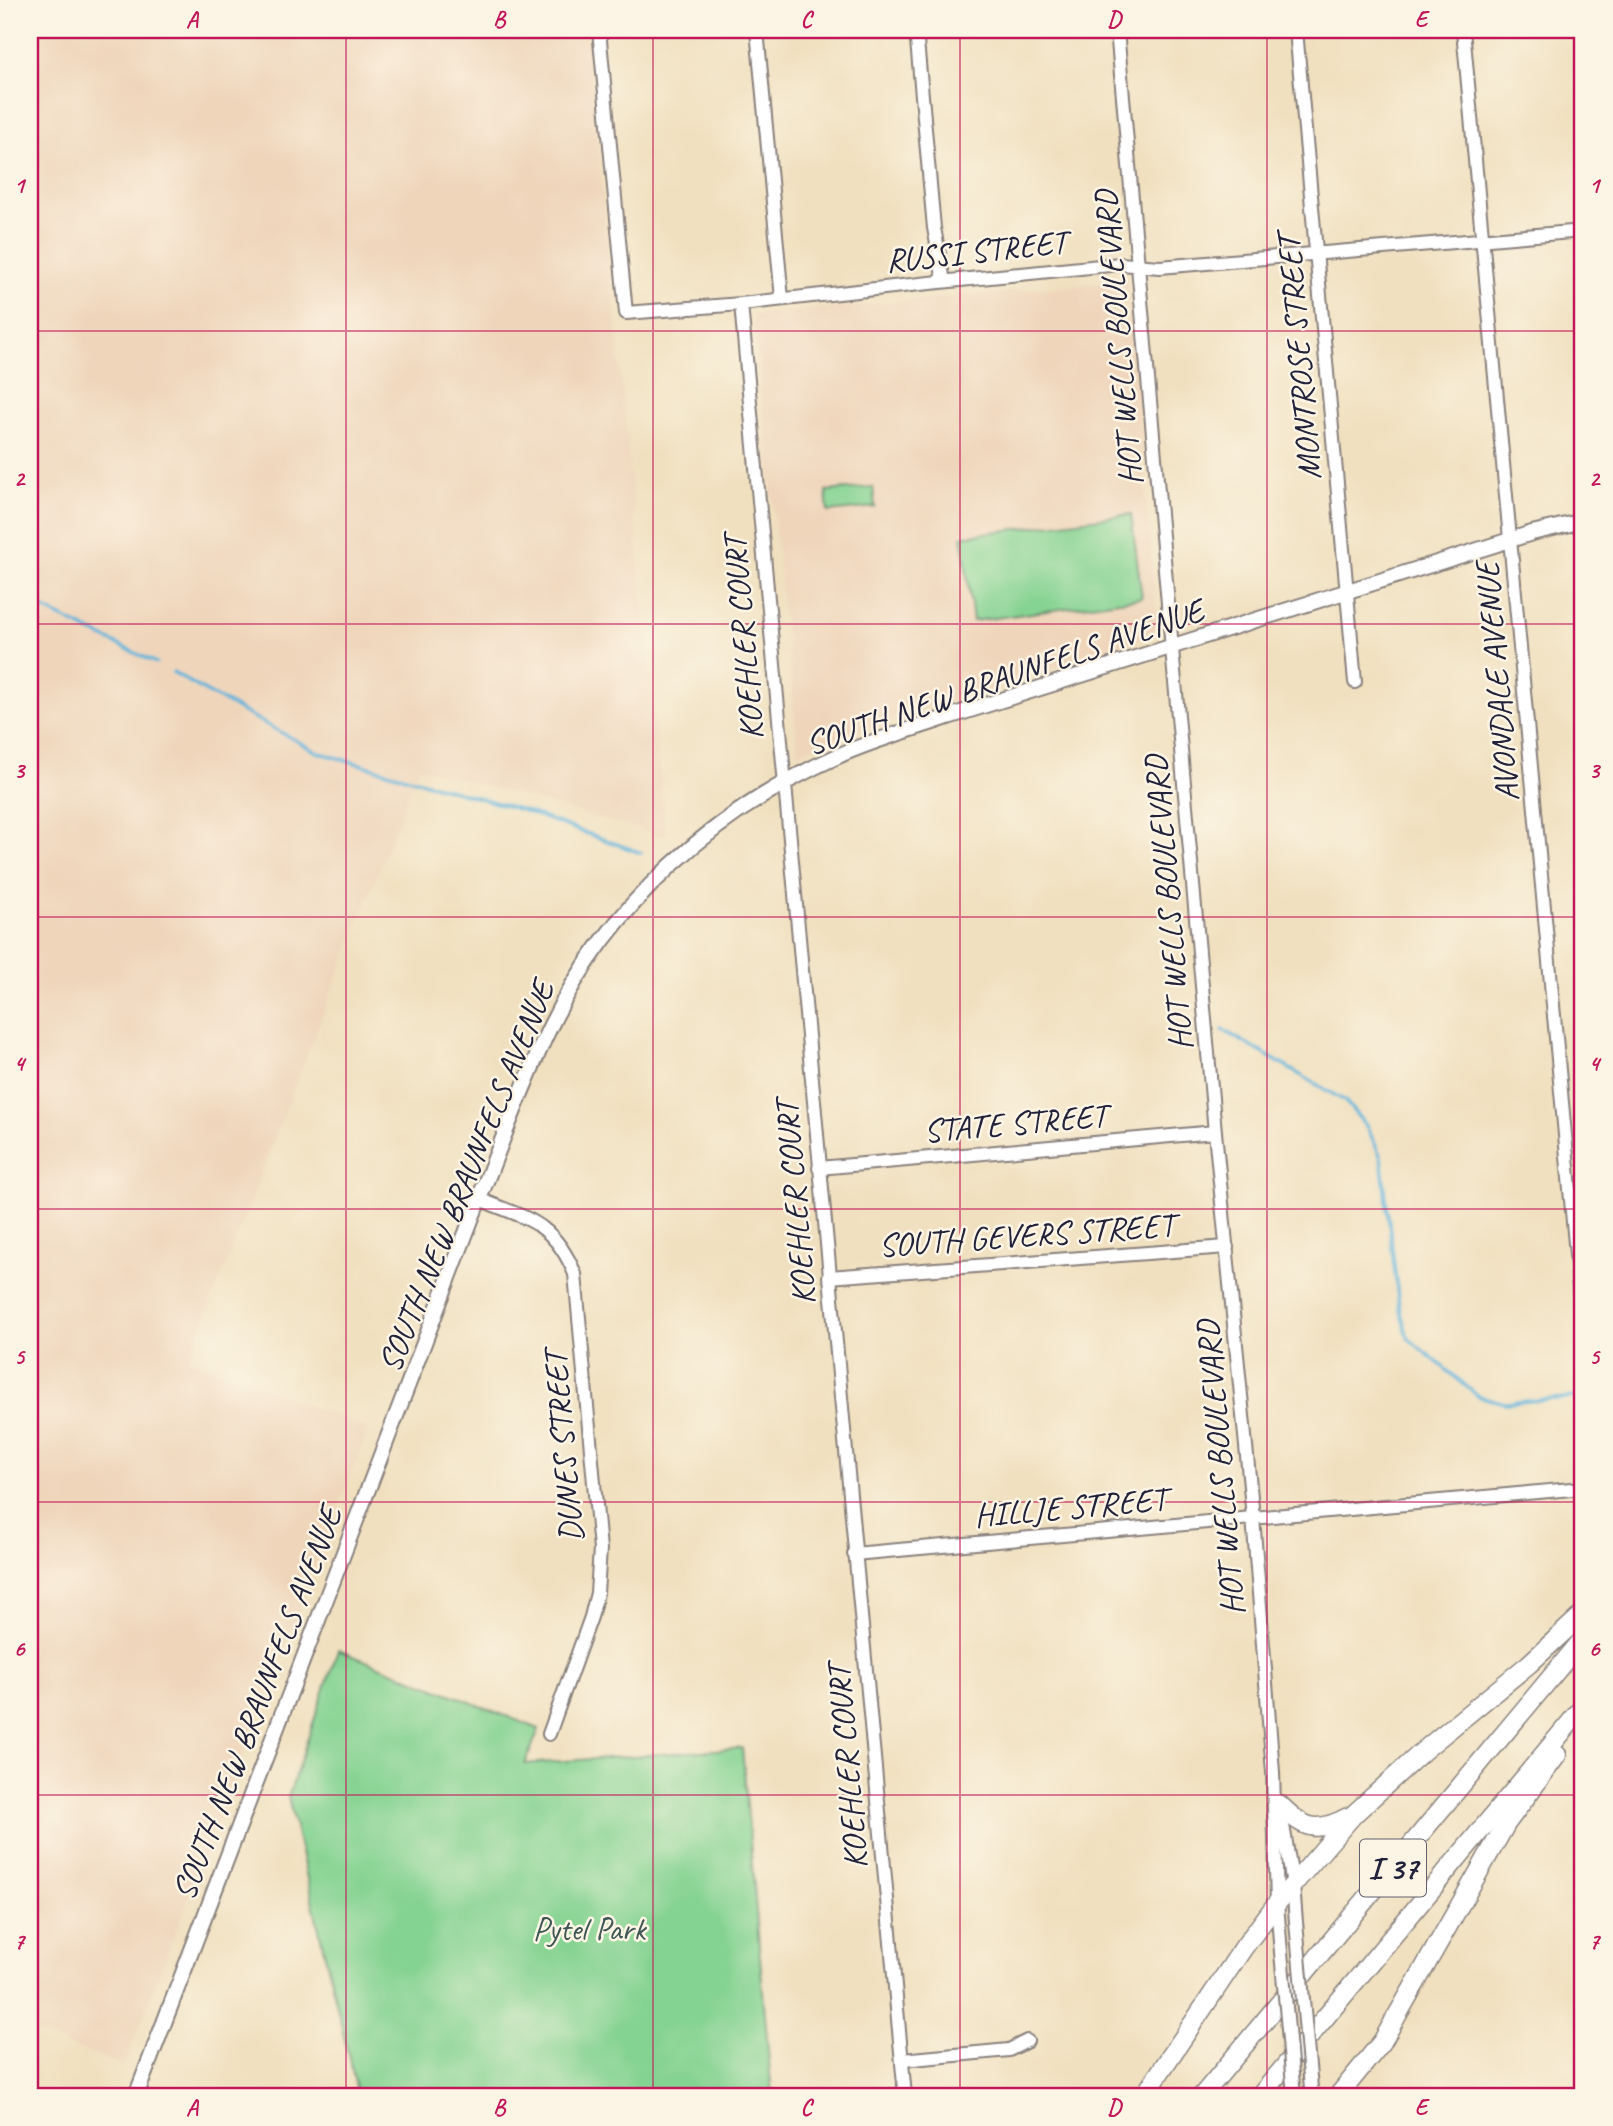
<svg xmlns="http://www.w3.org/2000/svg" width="1613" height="2126" font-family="Caveat,sans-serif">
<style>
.built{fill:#efd6bb}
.green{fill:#85d392;stroke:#547a66;stroke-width:2}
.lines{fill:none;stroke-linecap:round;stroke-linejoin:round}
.stream{stroke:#5eb2da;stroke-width:3.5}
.minor-casing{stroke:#89817d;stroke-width:16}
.major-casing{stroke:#89817d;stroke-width:18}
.highway-casing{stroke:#89817d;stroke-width:21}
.minor{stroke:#fff;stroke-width:12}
.major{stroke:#fff;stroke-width:14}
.highway{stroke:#fff;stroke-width:18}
.minor-bridge-casing{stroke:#89817d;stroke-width:16;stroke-linecap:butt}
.minor-bridge{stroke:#fff;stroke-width:12}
.grid{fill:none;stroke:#c2185b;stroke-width:2;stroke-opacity:0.55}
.labels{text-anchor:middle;stroke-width:5;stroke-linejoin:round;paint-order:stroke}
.shield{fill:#fcf5e5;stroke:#63616e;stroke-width:2}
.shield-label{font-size:32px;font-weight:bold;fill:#22223b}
.street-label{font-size:33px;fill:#22223b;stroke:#fcf5e5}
.park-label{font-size:33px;fill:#405755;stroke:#fcf5e5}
.neatline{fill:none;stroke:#c2185b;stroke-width:2.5}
.grid-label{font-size:23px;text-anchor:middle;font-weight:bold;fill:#c2185b}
</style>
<rect width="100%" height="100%" fill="#fcf5e5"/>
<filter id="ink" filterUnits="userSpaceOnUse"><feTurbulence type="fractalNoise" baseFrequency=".0143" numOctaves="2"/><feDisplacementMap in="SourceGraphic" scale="14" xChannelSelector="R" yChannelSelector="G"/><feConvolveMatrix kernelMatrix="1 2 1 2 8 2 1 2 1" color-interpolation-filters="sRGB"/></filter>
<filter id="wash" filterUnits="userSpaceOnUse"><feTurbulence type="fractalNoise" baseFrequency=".00686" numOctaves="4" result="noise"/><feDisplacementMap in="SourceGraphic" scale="28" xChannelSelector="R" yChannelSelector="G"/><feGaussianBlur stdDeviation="1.57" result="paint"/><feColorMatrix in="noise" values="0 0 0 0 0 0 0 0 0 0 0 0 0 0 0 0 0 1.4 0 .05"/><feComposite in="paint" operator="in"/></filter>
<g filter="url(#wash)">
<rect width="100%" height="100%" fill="#f0e0bf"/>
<!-- built -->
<g class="built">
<path d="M30,30h557l79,807 -247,-70 -230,592 179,70 -244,637 -94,-36z"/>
<path d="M1128,281l29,344 -6,11 -187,62 -77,22 -89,33 -45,-438z"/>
</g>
<!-- green -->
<g class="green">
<path d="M873,487l2,20 -47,5 -2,-21z"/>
<path d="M1131,514l11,84 -169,23 -11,-85z"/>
<path d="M338,1650l201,79 -14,35 217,-16 30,348h-414l-70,-299z"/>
</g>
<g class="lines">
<!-- stream -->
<g class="stream">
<path d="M30,599l12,9 114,55"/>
<path d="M173,672l30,18 114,62 208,59 116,42"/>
<path d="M1223,1030l122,71 22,26 14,30 18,149 9,32 70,58 27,7 72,-6"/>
</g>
</g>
</g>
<g filter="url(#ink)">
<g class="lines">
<defs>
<g id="minor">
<path d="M599,30l27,283 115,-9 179,-20 200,-20 40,3 423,-36"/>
<path d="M757,30l25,269"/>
<path d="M916,30l18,198 10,53"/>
<path d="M1117,30l98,1102 38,385 20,255 4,131 3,38"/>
<path d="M1296,30l59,652"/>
<path d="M1463,30l120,1300"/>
<path d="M741,304l164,1792"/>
<path d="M819,1168l396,-36"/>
<path d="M479,1199c48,20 74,22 96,75l25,275 -3,44 -6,24 -42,117"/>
<path d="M829,1277l398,-30"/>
<path d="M854,1554l729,-66"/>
<path d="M1281,1813l12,72 3,37"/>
<path d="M902,2060l107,-10 18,-9"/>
</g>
<path id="major" d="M136,2096l343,-897c23,-57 44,-116 71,-172 58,-121 166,-217 288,-271 35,-16 73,-26 110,-39l584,-184 51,-12"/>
<g id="highway">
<path d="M1279,1804c25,25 37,30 69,13"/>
<path d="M1144,2096l100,-149 33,-44 77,-89 69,-63 106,-87 54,-50"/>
<path d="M1202,2096l381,-457"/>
<path d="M1260,2096l323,-389"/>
<path d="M1338,2096l44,-54 124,-218 51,-69"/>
</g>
</defs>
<!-- minor casing -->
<use href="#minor" class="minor-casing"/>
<!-- major casing -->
<use href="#major" class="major-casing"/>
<!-- highway casing -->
<use href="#highway" class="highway-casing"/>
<!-- minor -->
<use href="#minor" class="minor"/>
<!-- major -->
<use href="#major" class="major"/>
<!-- highway -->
<use href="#highway" class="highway"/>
<defs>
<g id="minor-bridge">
<path d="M1296,1922l15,166"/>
<path d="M1280,1941l14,155"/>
</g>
</defs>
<!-- minor-bridge casing -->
<use href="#minor-bridge" class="minor-bridge-casing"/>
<!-- minor-bridge -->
<use href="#minor-bridge" class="minor-bridge"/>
</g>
</g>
<!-- grid -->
<path class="grid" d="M346,30v2066M653,30v2066M960,30v2066M1267,30v2066M30,331h1553M30,624h1553M30,917h1553M30,1209h1553M30,1502h1553M30,1795h1553"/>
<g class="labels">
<!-- shield labels -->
<rect class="shield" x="1360" y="1839.5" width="66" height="57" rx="5"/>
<g class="shield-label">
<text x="1393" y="1879">I 37</text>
</g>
<!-- street labels -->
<g class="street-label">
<text transform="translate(976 250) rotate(-6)" y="12">RUSSI STREET</text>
<text transform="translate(1117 338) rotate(-95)" y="12">HOT WELLS BOULEVARD</text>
<text transform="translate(1298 358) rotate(-95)" y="12">MONTROSE STREET</text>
<text transform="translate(742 638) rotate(-95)" y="12">KOEHLER COURT</text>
<text transform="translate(1004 676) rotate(-19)" y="12">SOUTH NEW BRAUNFELS AVENUE</text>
<text transform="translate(1496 682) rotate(-95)" y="12">AVONDALE AVENUE</text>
<text transform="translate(1167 903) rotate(-95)" y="12">HOT WELLS BOULEVARD</text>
<text transform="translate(1015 1122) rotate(-5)" y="12">STATE STREET</text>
<text transform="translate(465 1176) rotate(-68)" y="12">SOUTH NEW BRAUNFELS AVENUE</text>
<text transform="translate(794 1203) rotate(-95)" y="12">KOEHLER COURT</text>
<text transform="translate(1026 1234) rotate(-4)" y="12">SOUTH GEVERS STREET</text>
<text transform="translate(562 1447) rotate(-95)" y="12">DUNES STREET</text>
<text transform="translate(1219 1468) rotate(-95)" y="12">HOT WELLS BOULEVARD</text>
<text transform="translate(1070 1506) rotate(-5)" y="12">HILLJE STREET</text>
<text transform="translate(256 1703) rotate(-69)" y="12">SOUTH NEW BRAUNFELS AVENUE</text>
<text transform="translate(846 1767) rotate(-95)" y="12">KOEHLER COURT</text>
</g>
<!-- park labels -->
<g class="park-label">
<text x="589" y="1940">Pytel Park</text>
</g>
</g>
<!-- margin -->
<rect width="1613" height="2126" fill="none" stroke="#fcf5e5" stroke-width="77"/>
<rect x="38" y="38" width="1536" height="2050" class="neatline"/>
<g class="grid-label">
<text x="192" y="27">A</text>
<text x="499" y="27">B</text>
<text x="806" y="27">C</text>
<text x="1114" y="27">D</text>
<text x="1421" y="27">E</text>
<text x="19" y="193">1</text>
<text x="1594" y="193">1</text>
<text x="19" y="486">2</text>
<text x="1594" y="486">2</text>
<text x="19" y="778">3</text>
<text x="1594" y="778">3</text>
<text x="19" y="1071">4</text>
<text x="1594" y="1071">4</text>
<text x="19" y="1364">5</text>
<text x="1594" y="1364">5</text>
<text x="19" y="1656">6</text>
<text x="1594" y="1656">6</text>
<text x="19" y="1949">7</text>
<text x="1594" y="1949">7</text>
<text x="192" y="2115">A</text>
<text x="499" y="2115">B</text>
<text x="806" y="2115">C</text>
<text x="1114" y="2115">D</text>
<text x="1421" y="2115">E</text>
</g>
</svg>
